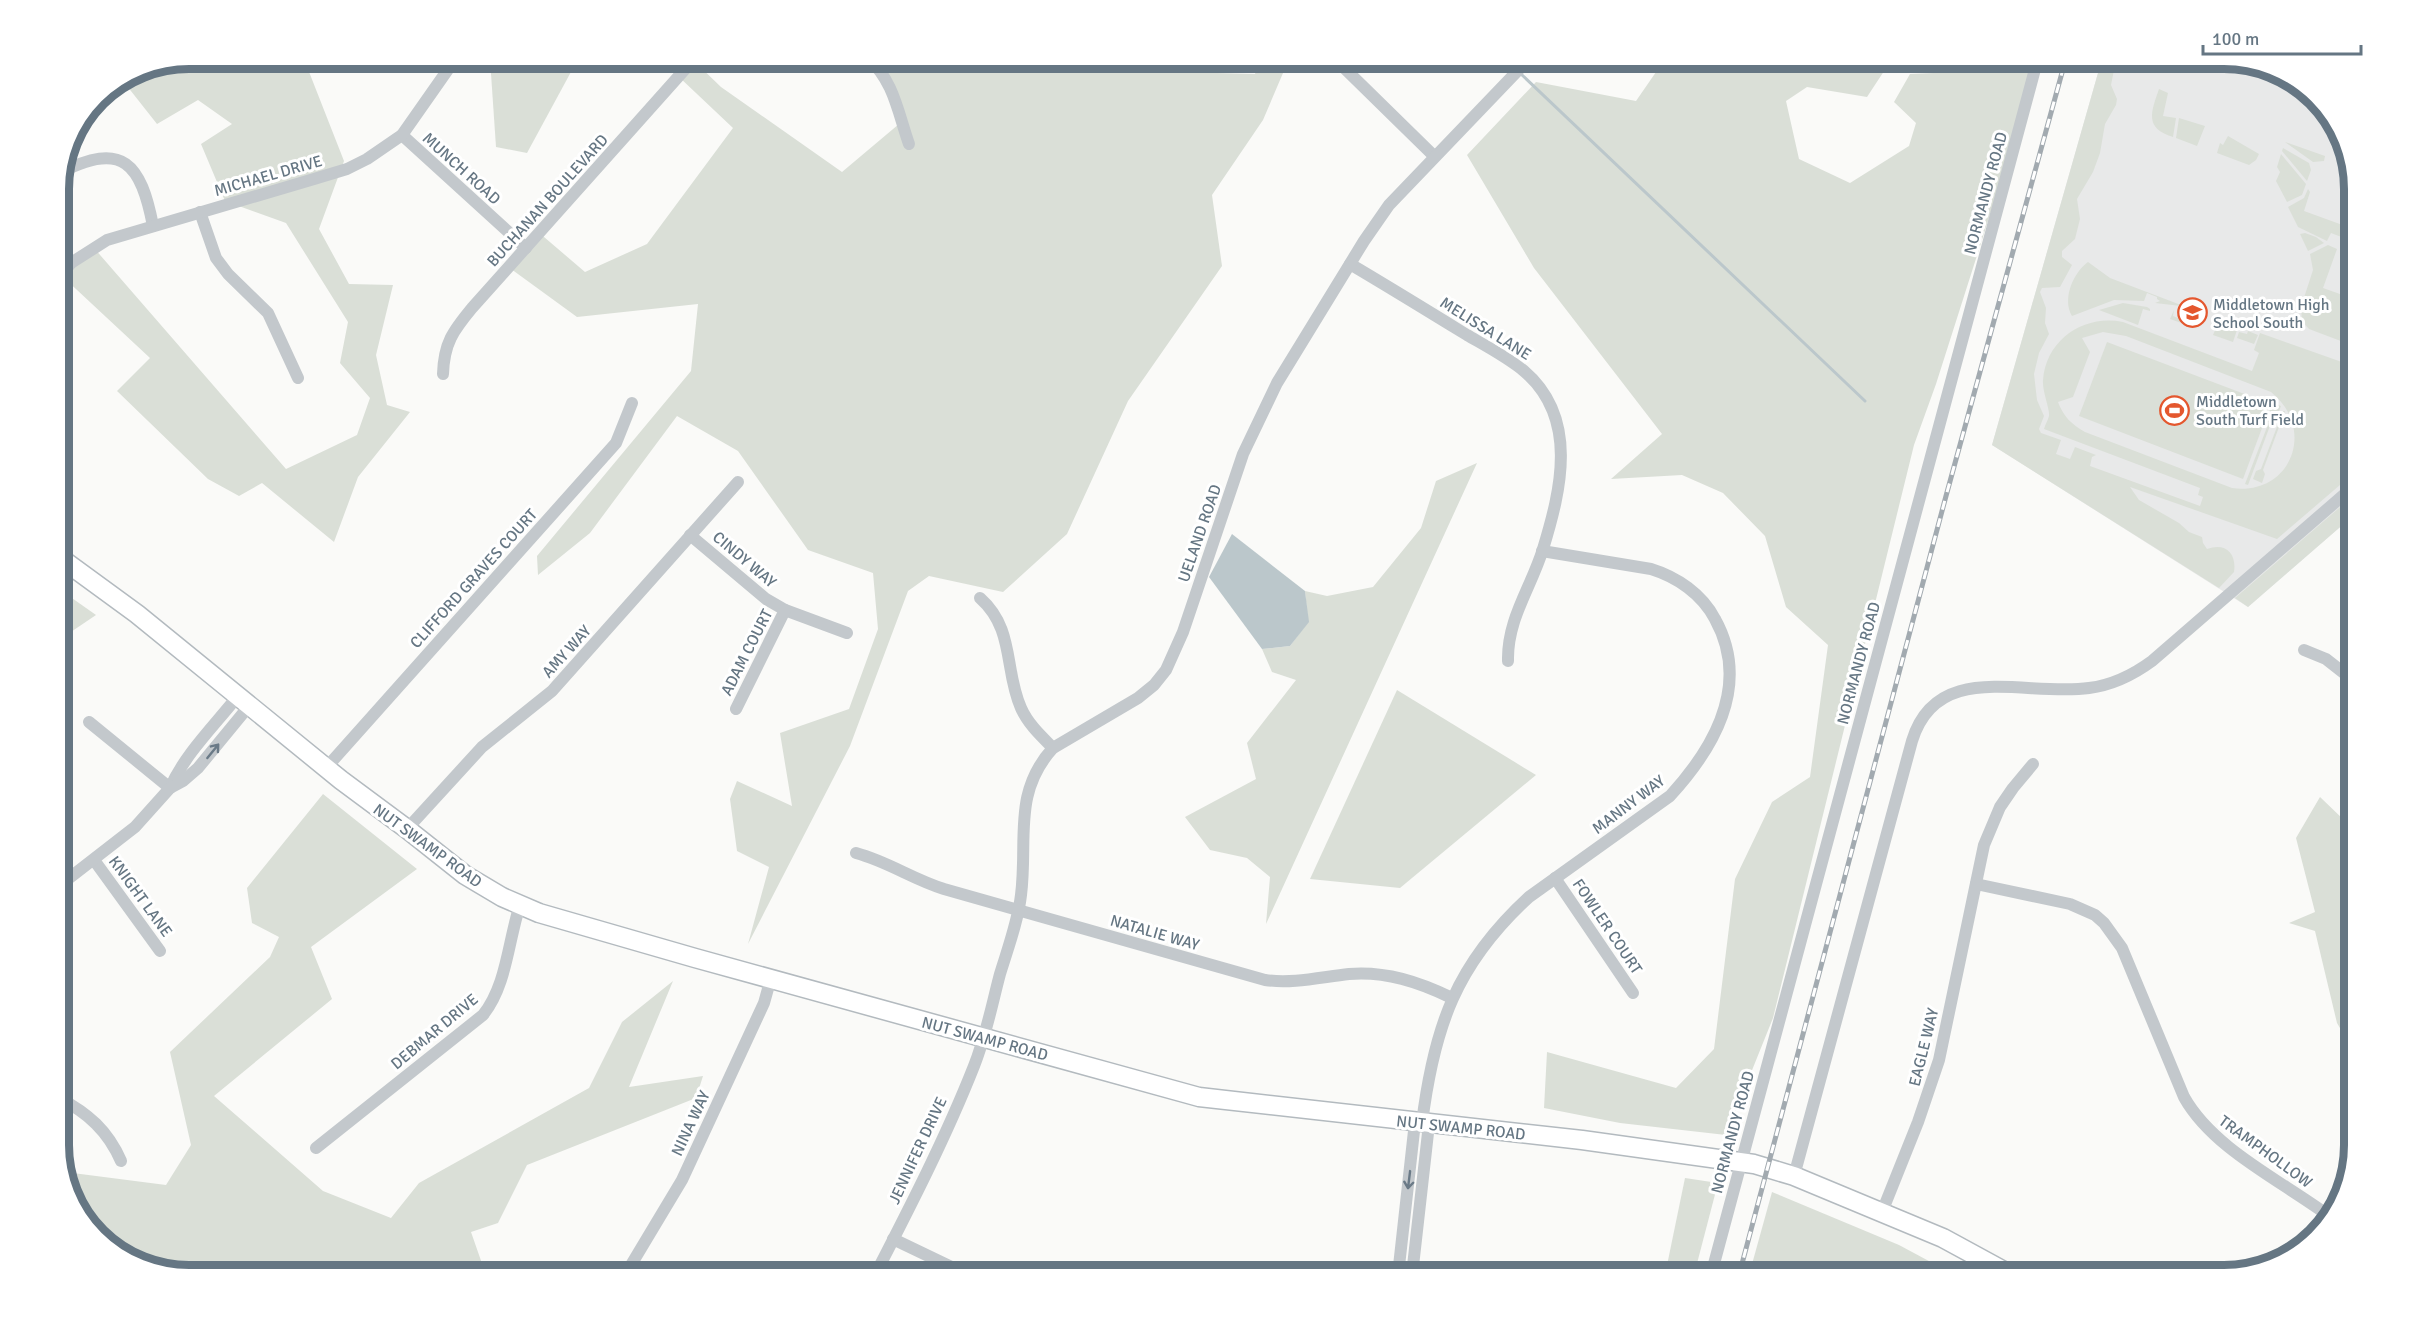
<svg xmlns="http://www.w3.org/2000/svg" width="2413" height="1334" font-family="Signika,sans-serif">
<style>
.built{fill:#e8e9e9}
.green{fill:#dadfd7;fill-rule:evenodd}
.water{fill:#bbc7cb}
.lines{fill:none;stroke-linecap:round;stroke-linejoin:round}
.stream{stroke:#bbc7cb;stroke-width:3}
.secondary-casing{stroke:#b3babf;stroke-width:21}
.street{stroke:#c3c8cc;stroke-width:12}
.secondary{stroke:#fff;stroke-width:18}
.rail-casing{stroke:#a2aab0;stroke-width:5}
.rail{stroke:#fff;stroke-width:3;stroke-dasharray:9;stroke-linecap:butt}
.oneway{stroke:#6a7a87}
.labels{text-anchor:middle;stroke-width:6;stroke-linejoin:round;paint-order:stroke}
.street-label{font-size:16px;fill:#657683;stroke:#fff}
.poi-label{font-size:16px;fill:#657683;stroke:#fff;text-anchor:start}
.rim{fill:none;stroke:#657683;stroke-width:8}
</style>
<rect width="100%" height="100%" fill="#fafaf8"/>
<!-- built -->
<path class="built" d="M2102,59h122l58,13 51,45 21,63v335l-106,92 -256,-162z"/>
<!-- green -->
<g class="green">
<path d="M1206,58l11,15 38,1 5,-15h29l-26,61 -51,75 10,71 -94,135 -61,133 -64,58 -74,-16 -21,15 -58,155 -102,198 21,-77 -32,-16 -7,-52 7,-18 55,25 -12,-73 69,-24 29,-80 -5,-56 -65,-23 -70,-99 -61,-35 -87,117 -52,42 -1,-19 154,-185 7,-67 -121,13 -70,-51 30,-35 48,41 62,-28 86,-116 -73,-69h32l29,28 121,85 57,-48 -19,-56 13,-9z"/>
<path d="M189,59h115l40,102 -25,68 30,55 44,1 -17,70 11,50 23,7 -52,65 -24,65 -72,-59 -23,13 -31,-17 -91,-88 33,-33 -88,-82 32,-28 192,221 71,-34 13,-37 -30,-35 8,-41 -62,-99 -61,-22 -24,-57 31,-20 -34,-24 -41,24 -30,-38 -16,1 28,-19z"/>
<path d="M490,59h88l-51,94 -31,-6z"/>
<path d="M1469,59h30l-15,12z"/>
<path d="M1665,59h227l-25,38 -60,-10 -21,14 13,58 51,24 59,-37 7,-23 -22,-21 16,-28 70,-3 4,-12h52l-11,46 -89,279 -22,61 -141,573 -47,117 -106,-12 -76,-15 3,-56 129,36 38,-39 21,-170 37,-77 38,-25 18,-132 -42,-38 -21,-71 -42,-43 -41,-18 -71,4 51,-45 -128,-166 -67,-113 69,-73 100,19z"/>
<path d="M2102,59h17l-4,6 -4,20 6,14 -1,6 -11,19 -5,29 -7,19 -16,27 3,20 -5,20 -13,12v6l10,8 -12,22 -18,1 -2,4 6,16 -1,15 4,11 -10,19 -5,21 3,26 7,16 -5,13 2,4 20,7 -5,14 14,5 5,-12 21,8 -4,2 -2,9 110,40 3,-9 -5,-2 2,-7 -156,-59c1,-4 4,-9 5,-13 1,-7 -7,-25 -6,-36 3,-41 42,-66 80,-58l129,49 7,-18 -5,-3 6,-17 93,33 1,3v104l-77,66 -147,-52 9,13 40,23 10,9 13,5 1,6 4,6c18,-7 30,4 27,23l-15,16 -227,-143zM2103,332l23,4 145,56c46,37 20,104 -39,96l-147,-56c-13,-7 -22,-16 -27,-30l15,-5 17,-45 -8,-14z"/>
<path d="M2159,89l9,4 -5,23 13,2 -3,19c-29,-9 -22,-25 -14,-48z"/>
<path d="M2179,118l26,8 -8,20 -21,-8z"/>
<path d="M2228,136l31,18 -3,6 -7,5 -32,-12 3,-10 3,2z"/>
<path d="M2285,142l40,14 -1,5 -11,1z"/>
<path d="M2283,148l26,15 2,7 -4,11 -25,-30z"/>
<path d="M2281,154l25,30 -4,11 -15,7 -11,-21 4,-9 -3,-5z"/>
<path d="M2308,189l2,3 -6,19 44,16 -4,11 -13,-5 -4,8 -29,-14 -10,-20 16,-9z"/>
<path d="M2305,233l11,4 8,6 -16,8 -8,-17z"/>
<path d="M2328,245l9,4 -14,39 31,11v47l-45,-17 -7,-8 -1,-14 12,-37 -3,-16z"/>
<path d="M2088,262l22,16 71,27v1l-26,-3 5,-2 -3,-2v-2l-10,-4 -3,8 -30,-1 -42,16c-10,-17 1,-43 16,-54z"/>
<path d="M2123,303l24,4 3,2v2l-7,-2 -5,16 -39,-15z"/>
<path d="M2174,310l-1,6 7,3 3,-6 10,3 -3,10 -20,-7z"/>
<path d="M2218,323l19,7 -4,12 -20,-7z"/>
<path d="M2248,331l10,4 -4,9 -17,-6 2,-6 8,2z"/>
<path d="M2107,342l164,62 -28,75 -164,-63z"/>
<path d="M2273,403l8,3 -7,18 -3,-1 -23,62 -3,-1 24,-62 -3,-2z"/>
<path d="M2283,411h2l-22,59 2,4 -3,9 -9,-4 3,-8 5,-2z"/>
<path d="M1477,463l-211,461 4,-47 -23,-19 -37,-8 -25,-33 71,-38 -9,-36 49,-63 -24,-8 -10,-23 28,-3 18,-24 -3,-31 22,5 46,-9 48,-59 15,-47z"/>
<path d="M2354,495v20l-106,92 -13,-9z"/>
<path d="M69,596l27,19 -37,25v-35z"/>
<path d="M1397,690l139,85 -136,113 -90,-9z"/>
<path d="M323,794l94,75 -106,78 21,52 -118,97 109,95 68,27 28,-35 170,-95 33,-66 51,-41 -44,106 74,-11 -7,22 -169,67 -29,58 -27,9 15,43h-297l-58,-13 -51,-45 -15,-45 101,13 25,-40 -21,-93 100,-95 9,-20 -27,-14 -5,-35z"/>
<path d="M2320,797l25,24v33l9,-3v201l-17,-29 -22,-92 -26,-8 26,-11 -19,-74z"/>
<path d="M1685,1178l33,5 -24,92h-29z"/>
<path d="M1772,1192l127,53 56,30h-206z"/>
</g>
<!-- water -->
<path class="water" d="M1232,534l73,57 4,31 -19,24 -28,3 -53,-72z"/>
<g class="lines">
<!-- stream -->
<g class="stream">
<path d="M1505,58l11,11"/>
<path d="M1521,74l344,327"/>
</g>
<defs>
<path id="secondary" d="M59,557l78,57 204,166 66,49 58,46 37,22 37,16 156,45 504,139 383,43 172,24 40,12 149,62 68,37"/>
</defs>
<!-- secondary casing -->
<use href="#secondary" class="secondary-casing"/>
<!-- street -->
<g class="street">
<path d="M868,58c26,23 30,55 41,86"/>
<path d="M1334,58l100,98"/>
<path d="M402,135l124,113"/>
<path d="M60,173c63,-33 81,-9 93,53"/>
<path d="M200,212l16,46 12,16 40,39 30,65"/>
<path d="M59,250l12,13"/>
<path d="M1350,264c39,23 78,47 117,71 19,11 40,22 57,36 55,47 37,119 19,178 -12,39 -36,70 -35,112"/>
<path d="M59,278l12,-15 36,-23 207,-61 33,-10 20,-10 35,-24 54,-77"/>
<path d="M443,374c1,-31 10,-43 29,-66l223,-250"/>
<path d="M690,535l76,64 19,11 62,23"/>
<path d="M980,598c35,31 24,72 41,110 7,16 20,28 32,40"/>
<path d="M2304,650l22,9 28,22"/>
<path d="M736,709l49,-99"/>
<path d="M89,722l81,66"/>
<path d="M326,768l290,-325 16,-40"/>
<path d="M170,788c15,-34 44,-62 67,-91"/>
<path d="M407,829l75,-82 70,-56 186,-209"/>
<path d="M856,853c33,9 56,26 88,36l321,91c28,4 56,-3 84,-6 37,-3 70,8 103,24"/>
<path d="M94,860l66,91"/>
<path d="M1555,878l78,115"/>
<path d="M1976,884l94,20 25,11 9,8 18,25 62,149c29,52 98,84 145,119"/>
<path d="M59,886l76,-59 35,-39 13,-7 15,-13 51,-62"/>
<path d="M59,1098c29,15 49,33 62,63"/>
<path d="M1422,1123c12,-96 34,-159 107,-226l141,-101c45,-49 81,-112 45,-177 -13,-25 -38,-42 -64,-50l-109,-18"/>
<path d="M316,1148l167,-133c24,-30 25,-74 37,-110"/>
<path d="M1794,1176l118,-435c25,-82 114,-44 177,-53 24,-3 44,-13 63,-27l202,-175"/>
<path d="M1882,1212l36,-90 21,-62 45,-215 16,-38 13,-19 20,-24"/>
<path d="M893,1239l75,36"/>
<path d="M625,1275l57,-95 82,-177 7,-25"/>
<path d="M875,1275c35,-68 71,-138 99,-209 12,-30 18,-62 26,-92 8,-26 18,-53 21,-79 7,-55 -9,-102 32,-147l85,-50 16,-13 12,-15 17,-38 60,-178 34,-71 87,-142 25,-36 141,-147"/>
<path d="M1398,1275l17,-153"/>
<path d="M1412,1275l17,-151"/>
<path d="M1711,1275l327,-1217"/>
</g>
<!-- secondary -->
<use href="#secondary" class="secondary"/>
<defs>
<path id="rail" d="M1739,1275l207,-779 120,-438"/>
</defs>
<!-- rail casing -->
<use href="#rail" class="rail-casing"/>
<!-- rail -->
<use href="#rail" class="rail"/>
</g>
<!-- one-way arrows -->
<defs><path id="oneway-shaft" d="M-6 0H5M1.5-3L5.5 0L1.5 3" fill="none" stroke-width="1.6" stroke-linecap="round" stroke-linejoin="round" transform="scale(1.5)"/></defs>
<g class="oneway">
<use href="#oneway-shaft" transform="translate(213 751) rotate(-51)"/>
<use href="#oneway-shaft" transform="translate(1409 1180) rotate(97)"/>
</g>
<!-- icons -->
<defs>
<symbol id="school-ring" viewBox="-11 -11 22 22"><circle r="9.5" fill="#fff" stroke="#e4572e" stroke-width="1.5"/><path d="M0-5L7-2L0 1L-7-2ZM-4 1L0 2.5L4 1V4Q0 6-4 4Z" fill="#e4572e"/></symbol>
<symbol id="stadium-ring" viewBox="-11 -11 22 22"><circle r="9.5" fill="#fff" stroke="#e4572e" stroke-width="1.5"/><path d="M0-5a6.5 5 0 1 0 0 10a6.5 5 0 1 0 0-10ZM-3.5-1.8h7v3.6h-7Z" fill="#e4572e"/></symbol>
</defs>
<g fill-rule="evenodd">
<use href="#school-ring" x="2176" y="296" width="33" height="33"/>
<use href="#stadium-ring" x="2158" y="394" width="33" height="33"/>
</g>
<g class="labels">
<!-- street labels -->
<g class="street-label">
<text transform="translate(462 168) rotate(42)" y="6">MUNCH ROAD</text>
<text transform="translate(268 175) rotate(-16)" y="6">MICHAEL DRIVE</text>
<text transform="translate(1985 193) rotate(-75)" y="6">NORMANDY ROAD</text>
<text transform="translate(547 200) rotate(-48)" y="6">BUCHANAN BOULEVARD</text>
<text transform="translate(1486 328) rotate(32)" y="6">MELISSA LANE</text>
<text transform="translate(1199 533) rotate(-71)" y="6">UELAND ROAD</text>
<text transform="translate(745 559) rotate(40)" y="6">CINDY WAY</text>
<text transform="translate(473 578) rotate(-48)" y="6">CLIFFORD GRAVES COURT</text>
<text transform="translate(566 651) rotate(-48)" y="6">AMY WAY</text>
<text transform="translate(746 652) rotate(-63)" y="6">ADAM COURT</text>
<text transform="translate(1858 663) rotate(-75)" y="6">NORMANDY ROAD</text>
<text transform="translate(1628 804) rotate(-37)" y="6">MANNY WAY</text>
<text transform="translate(428 845) rotate(36)" y="6">NUT SWAMP ROAD</text>
<text transform="translate(141 896) rotate(54)" y="6">KNIGHT LANE</text>
<text transform="translate(1608 926) rotate(56)" y="6">FOWLER COURT</text>
<text transform="translate(1155 932) rotate(16)" y="6">NATALIE WAY</text>
<text transform="translate(434 1031) rotate(-40)" y="6">DEBMAR DRIVE</text>
<text transform="translate(985 1038) rotate(15)" y="6">NUT SWAMP ROAD</text>
<text transform="translate(1923 1047) rotate(-76)" y="6">EAGLE WAY</text>
<text transform="translate(690 1123) rotate(-65)" y="6">NINA WAY</text>
<text transform="translate(1461 1127) rotate(6)" y="6">NUT SWAMP ROAD</text>
<text transform="translate(1732 1132) rotate(-75)" y="6">NORMANDY ROAD</text>
<text transform="translate(917 1150) rotate(-65)" y="6">JENNIFER DRIVE</text>
<text transform="translate(2266 1151) rotate(36)" y="6">TRAMPHOLLOW</text>
</g>
<!-- poi labels -->
<g class="poi-label">
<text x="2213" y="310">Middletown High<tspan x="2213" dy="18">School South</tspan></text>
<text x="2196" y="407">Middletown<tspan x="2196" dy="18">South Turf Field</tspan></text>
</g>
</g>
<!-- crop -->
<path d="M0 0H2413V1334H0ZM189 69H2224A120 120 0 0 1 2344 189V1145A120 120 0 0 1 2224 1265H189A120 120 0 0 1 69 1145V189A120 120 0 0 1 189 69Z" fill="#fff" fill-rule="evenodd"/>
<path class="rim" d="M189 69H2224A120 120 0 0 1 2344 189V1145A120 120 0 0 1 2224 1265H189A120 120 0 0 1 69 1145V189A120 120 0 0 1 189 69Z"/>
<!-- scale -->
<path d="M2203 45v9h158v-9" fill="none" stroke="#657683" stroke-width="3"/>
<text x="2212" y="45" font-size="18" fill="#657683" stroke="#ffffff" stroke-width="4.5" paint-order="stroke">100 m</text>
</svg>
